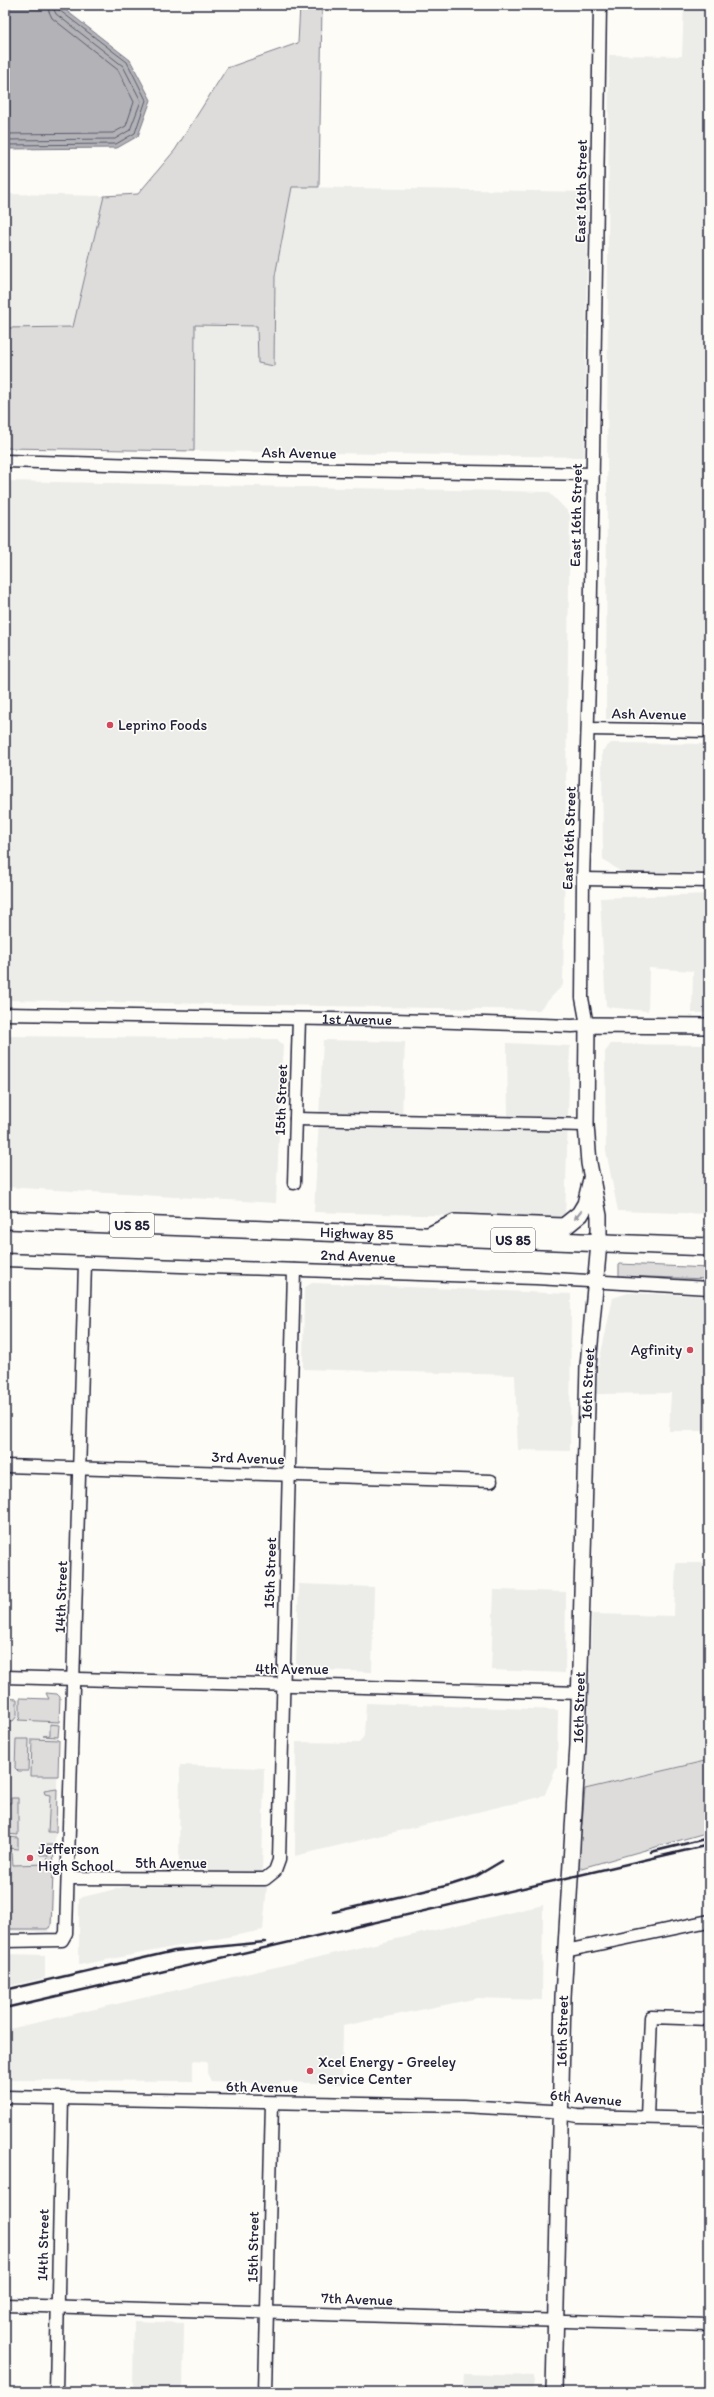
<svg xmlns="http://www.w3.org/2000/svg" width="714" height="2397" font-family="Itim,sans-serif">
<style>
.built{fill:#ecece9}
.green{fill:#dddcdb;stroke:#807f8b}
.water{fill:#b2b2b7;stroke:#787885}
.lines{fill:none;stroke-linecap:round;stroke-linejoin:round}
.shore{stroke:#5c5c6d;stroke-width:1}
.minor-casing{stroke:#22223b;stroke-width:15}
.major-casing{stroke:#22223b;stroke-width:18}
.highway-casing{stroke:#22223b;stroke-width:20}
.minor{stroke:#fdfcf7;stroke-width:12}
.major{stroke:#fdfcf7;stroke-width:15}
.highway{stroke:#fdfcf7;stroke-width:17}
.rail{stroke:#22223b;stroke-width:2.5}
.oneway{fill:#9a9aa2}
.poi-dot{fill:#d1495b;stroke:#fdfcf7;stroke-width:1.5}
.labels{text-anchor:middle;stroke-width:3.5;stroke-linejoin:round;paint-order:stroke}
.shield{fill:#fdfcf7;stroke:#646373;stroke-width:1}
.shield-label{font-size:14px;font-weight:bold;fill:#22223b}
.street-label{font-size:15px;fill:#22223b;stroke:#fdfcf7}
.poi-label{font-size:15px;fill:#22223b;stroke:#fdfcf7;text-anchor:start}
</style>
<rect width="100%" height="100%" fill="#fdfcf7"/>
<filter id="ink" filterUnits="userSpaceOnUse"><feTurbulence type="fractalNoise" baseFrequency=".025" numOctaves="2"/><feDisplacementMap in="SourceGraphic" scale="8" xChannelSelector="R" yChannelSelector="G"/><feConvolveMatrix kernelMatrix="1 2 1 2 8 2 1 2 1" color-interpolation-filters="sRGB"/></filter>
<g filter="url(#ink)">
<!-- built -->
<g class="built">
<path d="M684,5h25v718l-103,-4 3,-664 73,1z"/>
<path d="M292,187l296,5 -4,265 -390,-6 1,-126 62,1 1,37 16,3 1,-90z"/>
<path d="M5,194l99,2 -31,132h-68z"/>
<path d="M5,481l544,11 21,22 -7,471 -24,25 -534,-10z"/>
<path d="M611,743l98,1v131h-84l-22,-16 -1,-108z"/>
<path d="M709,894v119h-17l1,-42 -44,-3 -1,43 -42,-4 -6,-109z"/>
<path d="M5,1036l272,3 6,6 -7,158 -271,-16z"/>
<path d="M323,1040l82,2 -3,74 106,2 -1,-75 63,3 -5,173 -251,-7z"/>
<path d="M611,1044l98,1v169l-91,-3 -12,-60 -1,-99z"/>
<path d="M312,1283l259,11 -1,157 -52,-1 -3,-75 -212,-6 1,-81z"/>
<path d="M628,1293l81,3v135h-40l2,-38 -75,1 2,-27 15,-69z"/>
<path d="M676,1563h33v197l-124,29 7,-175 82,2z"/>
<path d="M299,1584l75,3 -2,85 -69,-3 -7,-6z"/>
<path d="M494,1590l72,2 -1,81 -74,-3z"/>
<path d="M5,1698l55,2 -8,227 -5,5 -42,-1z"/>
<path d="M366,1703l192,7 -1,57 -13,29 -249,60 1,-114 63,1 5,-7z"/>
<path d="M180,1765l84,3 -2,105 -83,-1z"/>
<path d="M136,1884l131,2 -4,44 -184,35v-67z"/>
<path d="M543,1905l-1,95 -64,-2 -135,28 -1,58 -60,-2 -3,2 -68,-3 -4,-8v-11l-14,-1v20l-188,-1v-50z"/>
<path d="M5,1954l40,1v23l-40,9z"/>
<path d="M134,2321l50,2 -1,69h-50z"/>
<path d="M464,2374l70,2 -1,16h-70z"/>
</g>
<!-- green -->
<g class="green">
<path d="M300,5h22l-3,182h-27l-17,89 -1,90 -16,-3 -1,-37 -62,-1 -1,126 -189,-3v-120l68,-1 31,-131 34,-2 37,-44 52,-82 71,-25z"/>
<path d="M619,1264l90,4v11l-90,-3z"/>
<path d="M46,1693l11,1 3,3 -1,25 -41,-2 2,-2v-20l29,1z"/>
<path d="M5,1698l12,1v17l-4,5 -8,-1z"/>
<path d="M50,1724l9,1 -1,12 -15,-1 7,-1z"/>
<path d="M16,1739h13l-1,32h-10l-3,-3z"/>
<path d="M32,1739l27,1 -1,36h-27z"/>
<path d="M709,1760v72l-131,37 7,-80z"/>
<path d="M57,1789l-1,43h-8l2,-37 -5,-1 -1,-3z"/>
<path d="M11,1798h7v37l-11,-1 1,-31h3z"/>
<path d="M7,1837l11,1v11l-12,-1z"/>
<path d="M40,1845h14l-3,81 -4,3h-42l1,-78 6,2 1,12 34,-1 1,-9h-8z"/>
</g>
<!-- water -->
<path class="water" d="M5,5h54l71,55 21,40 -13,36 -21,12 -112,1z"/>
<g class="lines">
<!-- shore -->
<g class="shore">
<path d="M5,134l108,-1 13,-7 8,-24 -16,-32 -66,-52 -6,-13"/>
<path d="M5,140l110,-1 15,-9 11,-29 -18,-35 -67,-52 -4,-9"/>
<path d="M5,145l111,-1 19,-11 11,-33 -19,-38 -68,-52 -2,-5"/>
</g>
<defs>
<g id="minor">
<path d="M5,461l277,8 311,5"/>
<path d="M589,729l120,2"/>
<path d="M583,879l126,2"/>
<path id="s1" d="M5,1014l390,6 177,6 15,-1 -5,-27 1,-119 7,-230 10,-644"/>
<path d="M296,1119l290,6"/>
<path d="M294,1183l5,-164"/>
<path d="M5,1260l531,18 173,10"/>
<path d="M5,1466l486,15"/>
<path d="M5,1677l575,16"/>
<path d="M69,1878l196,1 10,-8 4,-11 15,-590"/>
<path d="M5,1941l57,-1 4,-7 19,-670"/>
<path d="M565,1951l144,-30"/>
<path d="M5,2097l458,9 88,5 27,5 131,3"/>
<path d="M647,2117l4,-100 58,2"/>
<path d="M5,2305l704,20"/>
<path d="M56,2392l6,-294"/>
<path d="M265,2392l7,-289"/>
</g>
<g id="major">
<path id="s2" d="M554,2392l9,-395 15,-252 10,-379 11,-123v-27l-10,-53 -3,-38 1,-100 122,1"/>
</g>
<g id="highway">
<path id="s3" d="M5,1220l704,27"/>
<path d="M431,1235l24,-12 109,4 16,-13 6,-10 6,-25"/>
</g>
</defs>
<!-- minor casing -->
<use href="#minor" class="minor-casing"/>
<!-- major casing -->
<use href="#major" class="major-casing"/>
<!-- highway casing -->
<use href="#highway" class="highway-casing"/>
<!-- minor -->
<use href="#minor" class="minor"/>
<!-- major -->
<use href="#major" class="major"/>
<!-- highway -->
<use href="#highway" class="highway"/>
<!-- rail -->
<g class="rail">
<path d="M651,1852l58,-14"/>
<path d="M333,1912l117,-27 25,-8 27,-16"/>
<path d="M5,1990l169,-39 91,-9"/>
<path d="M5,2008l704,-163"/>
</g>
</g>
<!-- one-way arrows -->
<defs><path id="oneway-solid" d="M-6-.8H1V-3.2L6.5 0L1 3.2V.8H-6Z"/></defs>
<use class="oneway" href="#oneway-solid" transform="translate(578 1215) rotate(128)"/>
</g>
<!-- markers -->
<g class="poi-dot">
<circle cx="110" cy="725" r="4"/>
<circle cx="690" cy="1350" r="4"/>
<circle cx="30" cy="1858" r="4"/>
<circle cx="310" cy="2071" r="4"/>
</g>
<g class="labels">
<!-- shield labels -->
<g class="shield">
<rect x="110" y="1213" width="44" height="24" rx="3"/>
<rect x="491" y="1228" width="44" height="24" rx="3"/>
</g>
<g class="shield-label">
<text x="132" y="1230">US 85</text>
<text x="513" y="1245">US 85</text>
</g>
<!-- street labels -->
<g class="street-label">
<text transform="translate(581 191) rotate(-89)" y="5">East 16th Street</text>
<text transform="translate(299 453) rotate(1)" y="5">Ash Avenue</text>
<text transform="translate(576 515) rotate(-89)" y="5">East 16th Street</text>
<text transform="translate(649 714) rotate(1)" y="5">Ash Avenue</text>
<text transform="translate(569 838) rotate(-88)" y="5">East 16th Street</text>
<text dy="5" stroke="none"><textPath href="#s1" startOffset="352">1st Avenue</textPath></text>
<text transform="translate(281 1100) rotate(-88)" y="5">15th Street</text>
<text dy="5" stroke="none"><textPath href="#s3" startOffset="352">Highway 85</textPath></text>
<text transform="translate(358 1256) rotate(2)" y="5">2nd Avenue</text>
<text dy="5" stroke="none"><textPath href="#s2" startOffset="1009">16th Street</textPath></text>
<text transform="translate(248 1458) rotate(2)" y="5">3rd Avenue</text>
<text transform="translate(270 1573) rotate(-88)" y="5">15th Street</text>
<text transform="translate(61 1597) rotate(-88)" y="5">14th Street</text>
<text x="292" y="1674">4th Avenue</text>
<text dy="5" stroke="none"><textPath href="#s2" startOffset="685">16th Street</textPath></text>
<text x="171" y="1868">5th Avenue</text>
<text dy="5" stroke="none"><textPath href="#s2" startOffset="361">16th Street</textPath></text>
<text transform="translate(262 2087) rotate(1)" y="5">6th Avenue</text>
<text transform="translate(586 2098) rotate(5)" y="5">6th Avenue</text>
<text transform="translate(43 2245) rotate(-89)" y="5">14th Street</text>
<text transform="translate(253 2247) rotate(-89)" y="5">15th Street</text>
<text transform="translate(357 2299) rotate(2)" y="5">7th Avenue</text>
</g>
<!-- poi labels -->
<g class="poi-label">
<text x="118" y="730">Leprino Foods</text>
<text x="682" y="1355" text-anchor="end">Agfinity</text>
<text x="38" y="1854">Jefferson<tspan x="38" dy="17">High School</tspan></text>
<text x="318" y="2067">Xcel Energy - Greeley<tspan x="318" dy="17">Service Center</tspan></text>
</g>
</g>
<!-- margin -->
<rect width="714" height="2397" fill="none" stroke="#fdfcf7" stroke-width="20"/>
<rect x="10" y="10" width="694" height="2377" fill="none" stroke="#22223b" stroke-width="1.5" filter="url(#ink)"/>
</svg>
